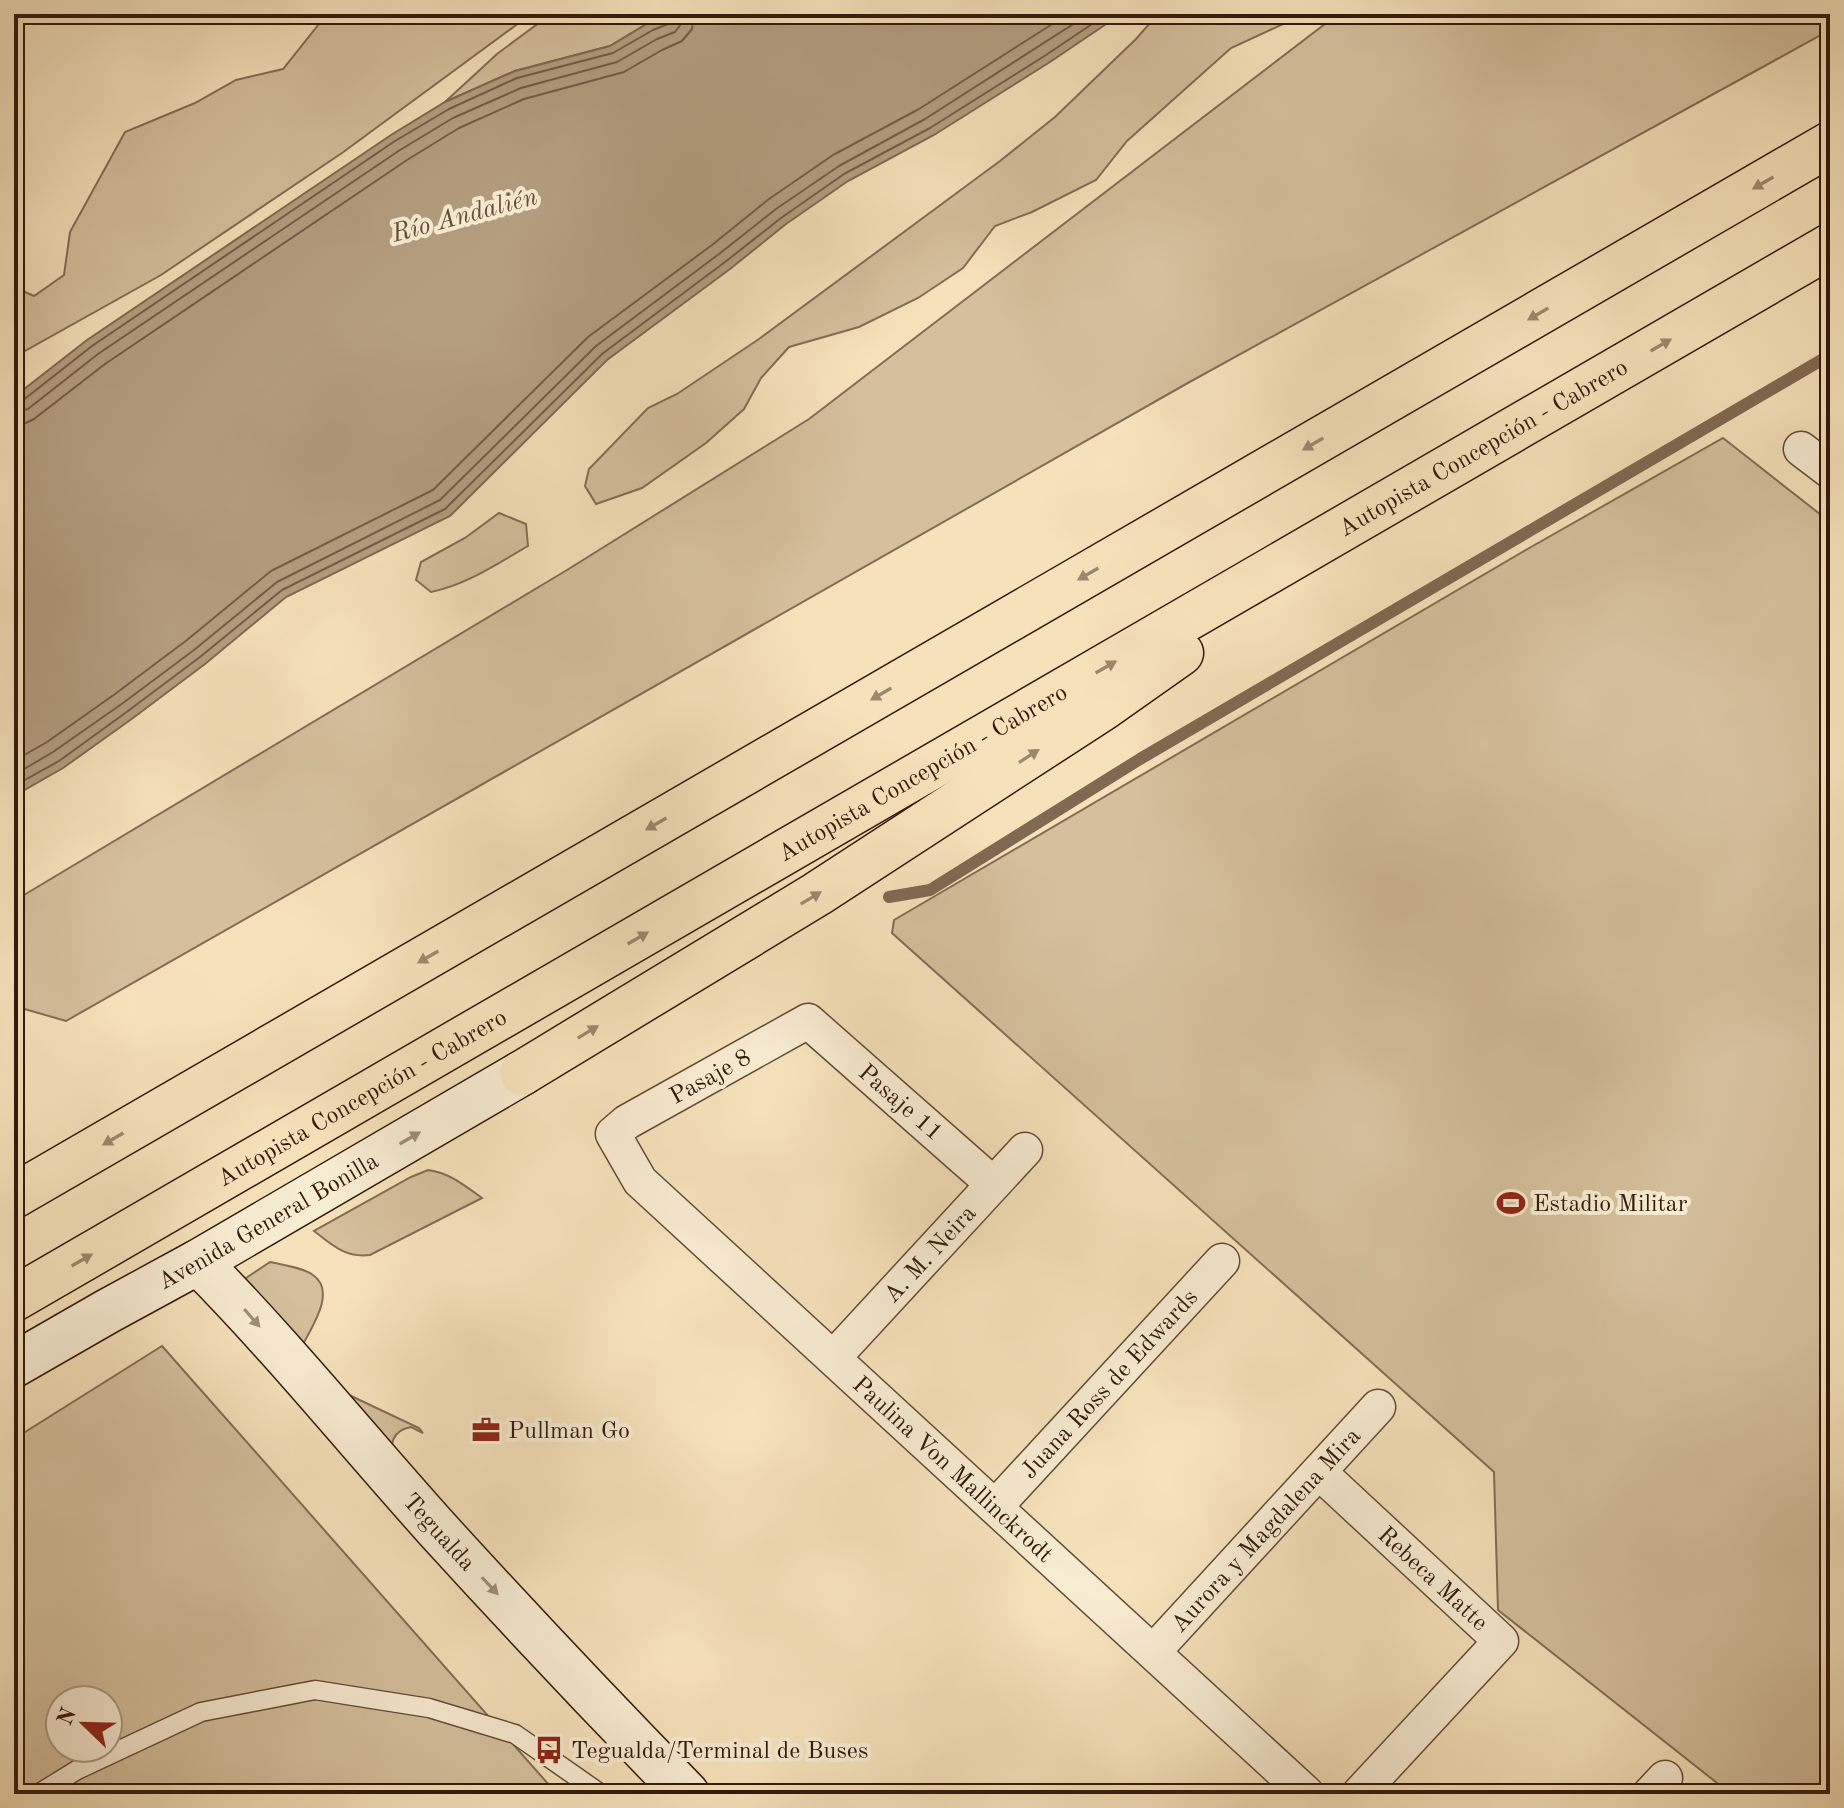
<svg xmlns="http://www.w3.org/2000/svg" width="1844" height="1808" font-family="'Old Standard TT',serif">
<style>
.green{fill:#d4c09d;stroke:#846c55;stroke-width:2;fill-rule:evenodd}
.water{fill:#b39e80;stroke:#806952;stroke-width:2}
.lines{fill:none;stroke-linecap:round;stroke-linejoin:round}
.shore{stroke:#745c46;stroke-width:2}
.stream{stroke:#806952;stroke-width:12}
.lane-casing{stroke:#644b38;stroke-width:21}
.street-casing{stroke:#644b38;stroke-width:37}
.secondary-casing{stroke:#34190d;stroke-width:47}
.highway-casing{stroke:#34190d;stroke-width:47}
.lane{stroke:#f8ecd3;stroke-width:18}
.street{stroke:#f8ecd3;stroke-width:34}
.secondary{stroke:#f8ecd3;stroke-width:44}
.highway{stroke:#f5e2bb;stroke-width:44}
.oneway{fill:#9e886d}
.oneway2{fill:#a08d7a}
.labels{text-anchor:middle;stroke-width:8;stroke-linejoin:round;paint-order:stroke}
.street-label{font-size:24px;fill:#34190d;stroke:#f8ecd3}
.poi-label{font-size:24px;fill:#34190d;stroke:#f8ecd3;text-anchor:start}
.water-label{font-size:26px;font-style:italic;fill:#674e3b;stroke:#f8ecd3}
</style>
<rect width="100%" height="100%" fill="#f5e2bb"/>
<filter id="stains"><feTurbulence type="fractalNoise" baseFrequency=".0025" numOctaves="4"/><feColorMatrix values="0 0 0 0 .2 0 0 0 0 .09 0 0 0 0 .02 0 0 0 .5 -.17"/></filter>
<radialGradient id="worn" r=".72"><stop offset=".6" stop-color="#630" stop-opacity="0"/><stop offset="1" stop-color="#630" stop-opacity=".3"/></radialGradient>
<!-- green -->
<g class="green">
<path d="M327,14h204l-189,139 -181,122 -147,82v-70l20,9 30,-21 6,-43 55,-100 70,-29 41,-23 47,-11z"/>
<path d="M551,14h124l-25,8 -40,24 -95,25 -70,31 52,-48z"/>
<path d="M1158,14h141l-5,5 -63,29 -104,93 -31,39 -64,32 -37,14 -32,42 -45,30 -59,29 -70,20 -28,31 -17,31 -38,34 -64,45 -46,16 -11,-18 4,-17 59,-61 29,-14 82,-55 241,-178 55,-44 81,-78z"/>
<path d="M1338,14h492v16l-644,354 -1120,637 -52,-15v-105l553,-331 242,-151z"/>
<path d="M1723,438l107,84v1272h-99l-233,-184 -4,-138 -602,-539 2,-13 637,-373z"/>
<path d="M499,513l27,11 2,22c-31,18 -62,39 -97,46l-15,-12 5,-18 44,-24z"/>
<path d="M428,1170c22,3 36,15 54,28l-112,57c-24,3 -37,-9 -56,-24l97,-54z"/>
<path d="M270,1262c13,3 32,5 43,13 25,17 -4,56 -13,75l44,48 5,-3 70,33 4,5 -12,-6c-17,3 -24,17 -15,32l-153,-156v-23z"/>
<path d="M162,1346l395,448h-543v-355zM60,1700h48v48h-48z"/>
</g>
<!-- water -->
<path class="water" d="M675,14h446l-71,48 -116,73 -86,46 -62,43 -56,45 -123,91 -157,156 -164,81 -81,67 -72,54 -70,50 -49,28v-399l73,-57 304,-205 54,-33 70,-31 95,-25 40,-24z"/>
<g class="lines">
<!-- shore -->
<g class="shore">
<path d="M14,403l8,-2 70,-55 303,-205 54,-32 68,-31 96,-25 40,-23 15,-6 4,-4v-6"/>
<path d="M14,413l14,-4 70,-55 302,-204 53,-32 68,-30 96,-26 40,-23 18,-7 6,-8 1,-10"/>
<path d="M14,425l12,-2 8,-4 71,-55 302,-204 52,-32 65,-29 100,-27 38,-22 20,-9 10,-12 2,-15"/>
<path d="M14,761l33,-19 68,-48 72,-54 84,-69 162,-81 155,-153 124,-92 57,-46 64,-44 86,-46 149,-95"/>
<path d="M14,775l39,-23 70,-49 71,-53 83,-68 163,-82 156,-154 123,-92 57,-45 63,-43 86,-47 164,-105"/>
<path d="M14,786l45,-25 69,-50 72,-54 82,-67 163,-81 157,-155 123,-92 56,-44 63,-44 86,-46 116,-73 61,-41"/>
</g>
<!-- stream -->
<path class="stream" d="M889,897l41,-7 210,-131 690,-404"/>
<defs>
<path id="lane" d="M38,1794l39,-24 124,-58 114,-22 114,18 86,26 86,60"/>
<g id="street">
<path d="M1801,449l29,22"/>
<path id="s1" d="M993,1184l-185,-163 -181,101 -14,12 27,47 667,613"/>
<path id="s2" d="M833,1358l192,-208"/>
<path id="s3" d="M1319,1472l182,169 -142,153"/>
<path id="s4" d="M995,1507l227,-246"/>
<path id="s5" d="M1153,1652l225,-245"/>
<path d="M1650,1794l15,-16"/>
</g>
<g id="secondary">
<path id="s6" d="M198,1262c84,85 159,178 239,267 82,90 165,178 250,265"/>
<path id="s7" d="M14,1365l94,-54 90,-49 324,-189"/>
</g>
<g id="highway">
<path d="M522,1073l295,-179 286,-186 78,-55"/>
<path d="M14,1196l1816,-1052"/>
<path id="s8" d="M14,1299l1816,-1053"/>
</g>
</defs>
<!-- lane casing -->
<use href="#lane" class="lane-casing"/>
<!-- street casing -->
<use href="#street" class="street-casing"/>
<!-- secondary casing -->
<use href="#secondary" class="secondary-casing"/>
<!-- highway casing -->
<use href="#highway" class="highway-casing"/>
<!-- lane -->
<use href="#lane" class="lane"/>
<!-- street -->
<use href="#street" class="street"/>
<!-- secondary -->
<use href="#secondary" class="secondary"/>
<!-- highway -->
<use href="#highway" class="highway"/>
</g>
<!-- one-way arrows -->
<defs><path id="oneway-solid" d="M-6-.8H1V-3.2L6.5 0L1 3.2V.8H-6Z" transform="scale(2)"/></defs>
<g class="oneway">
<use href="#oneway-solid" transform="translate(1763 183) rotate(150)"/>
<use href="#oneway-solid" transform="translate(1538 314) rotate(150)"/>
<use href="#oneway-solid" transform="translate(1661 345) rotate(-30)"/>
<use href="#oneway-solid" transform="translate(1313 444) rotate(150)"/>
<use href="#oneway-solid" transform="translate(1088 574) rotate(150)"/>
<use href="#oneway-solid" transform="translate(1106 667) rotate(-30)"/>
<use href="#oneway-solid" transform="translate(881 694) rotate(150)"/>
<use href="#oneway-solid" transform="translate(1029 756) rotate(-33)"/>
<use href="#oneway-solid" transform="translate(656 824) rotate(150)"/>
<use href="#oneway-solid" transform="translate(811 898) rotate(-31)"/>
<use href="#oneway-solid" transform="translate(638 938) rotate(-30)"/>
<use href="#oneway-solid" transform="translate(428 957) rotate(150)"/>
<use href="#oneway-solid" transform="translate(588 1032) rotate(-31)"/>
<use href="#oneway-solid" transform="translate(113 1139) rotate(150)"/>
<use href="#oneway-solid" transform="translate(82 1260) rotate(-30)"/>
</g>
<g class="oneway2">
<use href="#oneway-solid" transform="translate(410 1138) rotate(-30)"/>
<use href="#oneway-solid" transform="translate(252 1318) rotate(49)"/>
<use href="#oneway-solid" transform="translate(490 1586) rotate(47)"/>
</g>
<!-- icons -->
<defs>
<symbol id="stadium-bare" viewBox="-9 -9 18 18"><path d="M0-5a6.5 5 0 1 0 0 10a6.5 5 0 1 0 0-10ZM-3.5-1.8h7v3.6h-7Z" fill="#8f2418" stroke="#f8ecd3" stroke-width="2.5" paint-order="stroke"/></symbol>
<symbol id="office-bare" viewBox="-9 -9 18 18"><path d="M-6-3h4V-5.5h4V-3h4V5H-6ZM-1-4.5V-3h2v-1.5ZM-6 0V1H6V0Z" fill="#8f2418" stroke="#f8ecd3" stroke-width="2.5" paint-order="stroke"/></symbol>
<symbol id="bus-bare" viewBox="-9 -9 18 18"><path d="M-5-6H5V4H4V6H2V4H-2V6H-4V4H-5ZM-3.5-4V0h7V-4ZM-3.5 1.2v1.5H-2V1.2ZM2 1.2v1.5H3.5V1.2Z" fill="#8f2418" stroke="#f8ecd3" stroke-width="2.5" paint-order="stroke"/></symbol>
</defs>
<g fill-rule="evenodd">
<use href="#stadium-bare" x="1491" y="1183" width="40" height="40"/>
<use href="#office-bare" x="466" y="1410" width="40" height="40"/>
<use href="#bus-bare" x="529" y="1730" width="40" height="40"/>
</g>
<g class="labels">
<!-- street labels -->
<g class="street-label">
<text dy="8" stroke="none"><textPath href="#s8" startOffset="1698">Autopista Concepción - Cabrero</textPath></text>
<text dy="8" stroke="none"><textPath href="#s8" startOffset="1050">Autopista Concepción - Cabrero</textPath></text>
<text transform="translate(710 1076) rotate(-29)" y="8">Pasaje 8</text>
<text dy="8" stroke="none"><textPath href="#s8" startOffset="402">Autopista Concepción - Cabrero</textPath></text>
<text transform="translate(901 1102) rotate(41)" y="8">Pasaje 11</text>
<text dy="8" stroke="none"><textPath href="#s7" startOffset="292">Avenida General Bonilla</textPath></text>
<text dy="8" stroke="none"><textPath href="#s2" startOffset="142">A. M. Neira</textPath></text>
<text dy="8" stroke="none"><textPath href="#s4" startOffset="168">Juana Ross de Edwards</textPath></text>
<text dy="8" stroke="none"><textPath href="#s1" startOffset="952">Paulina Von Mallinckrodt</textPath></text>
<text dy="8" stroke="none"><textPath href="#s6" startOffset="362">Tegualda</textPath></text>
<text dy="8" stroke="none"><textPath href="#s5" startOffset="166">Aurora y Magdalena Mira</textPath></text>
<text dy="8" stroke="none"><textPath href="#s3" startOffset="156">Rebeca Matte</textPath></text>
</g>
<!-- poi labels -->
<g class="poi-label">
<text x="1533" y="1211">Estadio Militar</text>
<text x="508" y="1438">Pullman Go</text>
<text x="571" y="1758">Tegualda/Terminal de Buses</text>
</g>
<!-- water labels -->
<g class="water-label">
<text transform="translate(464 214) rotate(-15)" y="9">Río Andalién</text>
</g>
</g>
<!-- margin -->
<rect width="1844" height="1808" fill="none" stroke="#f5e2bb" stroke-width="48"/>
<rect x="16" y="16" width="1812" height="1776" fill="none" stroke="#34190d" stroke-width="4"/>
<rect x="24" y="24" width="1796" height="1760" fill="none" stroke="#34190d" stroke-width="2"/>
<!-- north arrow -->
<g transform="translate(84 1724) rotate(293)"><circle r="38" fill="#f8ecd3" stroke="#aa9884" stroke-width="2"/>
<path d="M0-6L14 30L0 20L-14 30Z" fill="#8f2418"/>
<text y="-12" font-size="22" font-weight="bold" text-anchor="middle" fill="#34190d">N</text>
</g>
<rect width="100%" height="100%" filter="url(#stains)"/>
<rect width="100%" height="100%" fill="url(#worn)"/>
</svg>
